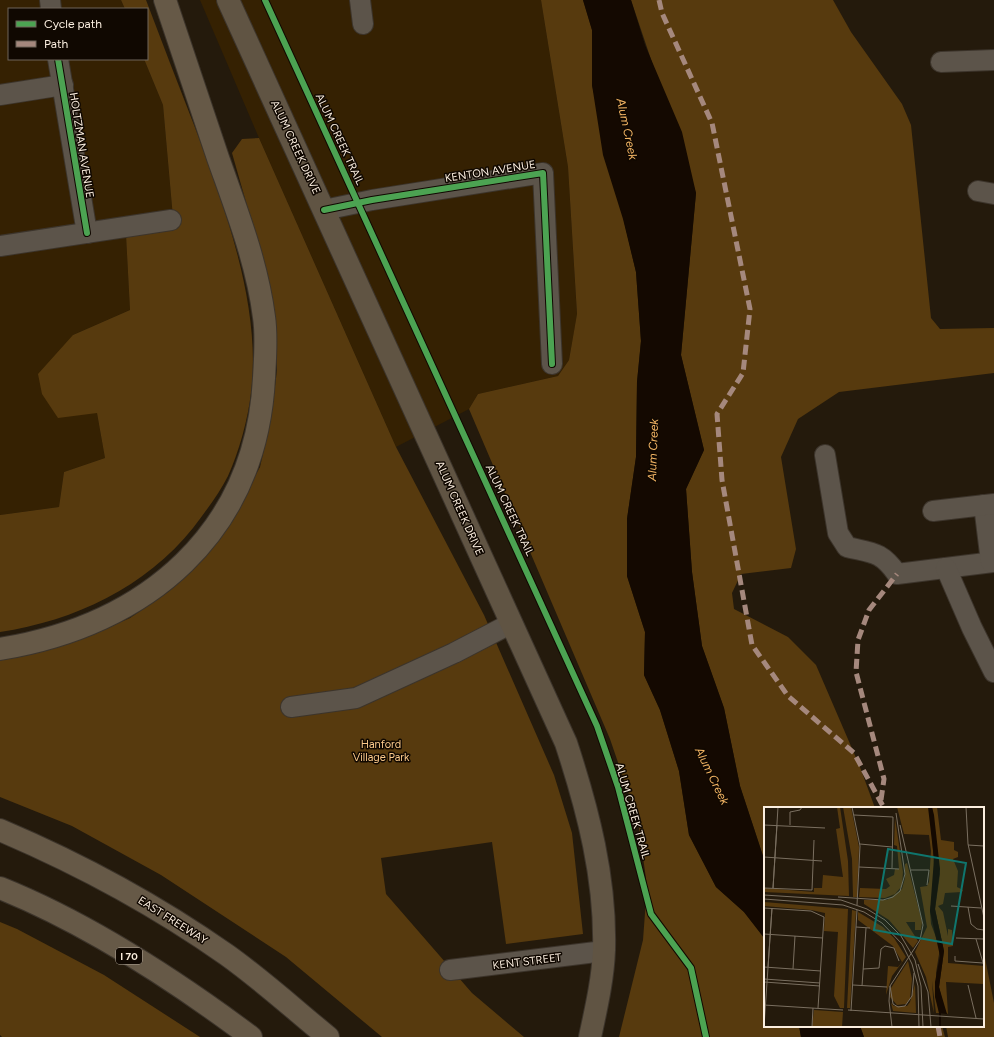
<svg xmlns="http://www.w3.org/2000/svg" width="994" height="1037" font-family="Figtree,sans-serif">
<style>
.built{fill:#352102}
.green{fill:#573a0e}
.water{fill:#140901}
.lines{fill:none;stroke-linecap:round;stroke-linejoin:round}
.minor-casing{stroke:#3c342b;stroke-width:22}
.major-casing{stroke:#3c342b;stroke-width:24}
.highway-casing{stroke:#3c342b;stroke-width:24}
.minor{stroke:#5c544a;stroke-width:20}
.major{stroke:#605443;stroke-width:22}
.highway{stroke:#665947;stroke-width:22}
.quiet{stroke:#a5887d;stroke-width:5;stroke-dasharray:10 5;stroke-linecap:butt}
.cycleway-casing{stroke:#100801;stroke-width:8}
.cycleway{stroke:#4ca352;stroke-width:6}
.labels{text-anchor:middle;stroke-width:3;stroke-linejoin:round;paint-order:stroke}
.shield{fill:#100801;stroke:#b4a99c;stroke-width:1}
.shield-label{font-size:10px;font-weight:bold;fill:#fbeedf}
.street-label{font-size:11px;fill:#fbeedf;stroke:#100801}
.park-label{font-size:11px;fill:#fcca8b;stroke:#100801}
.water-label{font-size:12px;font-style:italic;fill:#f2b463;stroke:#100801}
.inset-river{fill:none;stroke:#140901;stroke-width:2}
.inset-road{fill:none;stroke:#7a6f60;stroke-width:1}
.view{fill:#0f766e;fill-opacity:0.15;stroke:#0f766e;stroke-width:2}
.inset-edge{fill:none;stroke:#fbeedf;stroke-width:2}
</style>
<rect width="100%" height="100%" fill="#241a0c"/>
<!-- built -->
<g class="built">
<path d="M0,0h121l4,9h-116v50h135l19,46 11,124 -48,6 4,75 -57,25 24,78 8,45 -41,14 -5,35 -59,8z"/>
<path d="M200,0h341l27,167 9,148 -8,45 -11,16 -80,18 -9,15 -73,38 -137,-309z"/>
</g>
<!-- green -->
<g class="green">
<path d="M121,0h25c16,42 32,84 48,125 30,79 68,182 57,268 -3,26 -12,59 -23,83 -9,18 -23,36 -35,52 -47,59 -119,93 -193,104v-117l59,-8 5,-35 41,-14 -8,-45 -39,5 -16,-24 -4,-20 35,-39 57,-25 -4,-75 48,-6 -11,-124 -19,-46h3v-50h-22z"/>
<path d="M541,0h42l9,30v55l44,187 5,69 -4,41 -1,75 -9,62v57l18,56 -1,43 16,35 19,61 10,64 27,52 28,25 21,27v87h34l2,11h-182l24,-97 4,-54 -9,-65 -28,-82 -141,-330 9,-15 80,-18 11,-16 8,-46 -9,-147z"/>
<path d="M631,0h202l18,32 51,72 9,21 20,193 9,11 54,-1v45l-155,19 -41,27 -17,38 15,92 -5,19 -50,6 -9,19 2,16 54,28 28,28 44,102 15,41h-110v54l-25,-76 -16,-78 -22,-62 -10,-74 -6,-83 18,-39 -23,-95 15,-162z"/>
<path d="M259,138l137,309 88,168 70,160 18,58 11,101 -77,10 -14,-102 -111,16 5,36 86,99 52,44h-142l-96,-80 -125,-82 -89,-49 -72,-29v-140l91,-22 39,-17 38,-26 28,-26 32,-40 32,-59 11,-49 6,-48 -2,-42 -13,-70 -30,-105 10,-14z"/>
<path d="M0,922l17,7 87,46 96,62h-198l-2,-2z"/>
<path d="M983,948l11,55v34h-46l-2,-11h37z"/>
<path d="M860,1026h82l3,11h-81z"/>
</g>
<!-- water -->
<g class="water">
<path d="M583,0h48l14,45 37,87 14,61 -15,162 23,95 -18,39 6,83 10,74 22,62 16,78 25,76v77l-21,-27 -28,-25 -27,-52 -10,-64 -19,-61 -16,-35 1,-43 -18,-56v-57l9,-62 1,-75 4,-41 -5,-69 -13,-53 -20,-64 -11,-70v-55z"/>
<path d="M799,1026h61l4,11h-63z"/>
</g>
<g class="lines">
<defs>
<g id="minor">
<path d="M50,0l1,9"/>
<path d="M360,0l3,24"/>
<path d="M58,59l29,174"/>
<path d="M941,62l53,-2"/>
<path d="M0,95l63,-10"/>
<path d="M978,191l16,3"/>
<path d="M324,210l48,-10 171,-27 9,191"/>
<path d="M0,246l171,-26"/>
<path d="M825,455l13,78 9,14c25,6 34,4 50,27l97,-12"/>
<path d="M984,505l7,57"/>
<path d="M933,511l61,-7"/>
<path d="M946,568l26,60 22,44"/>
<path d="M291,707l65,-9 98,-45 58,-30"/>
<path d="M450,970l154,-19"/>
</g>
<path id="major" d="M228,0l338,743c22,67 40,136 38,207 -1,29 -8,59 -14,87"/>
<g id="highway">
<path d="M0,649c147,-24 256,-116 264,-271 1,-20 3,-41 0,-61 -7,-55 -28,-108 -46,-159 -18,-53 -35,-105 -53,-158"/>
<path d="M0,830c80,34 156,75 227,125 35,25 68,55 101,82"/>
<path d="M0,888c87,35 176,93 251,149"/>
</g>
</defs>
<!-- minor casing -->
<use href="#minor" class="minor-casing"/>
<!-- major casing -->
<use href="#major" class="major-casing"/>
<!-- highway casing -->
<use href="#highway" class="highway-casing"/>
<!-- minor -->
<use href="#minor" class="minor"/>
<!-- major -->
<use href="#major" class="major"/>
<!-- highway -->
<use href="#highway" class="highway"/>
<!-- quiet -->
<g class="quiet">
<path d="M659,0l3,13 50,110 38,186 -7,64 -26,41 5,66 30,165 36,51 66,57 30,55"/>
<path d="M881,800l3,-21 -28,-107 2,-32 11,-30 28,-36"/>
<path d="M938,1026l2,11"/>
</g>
<defs>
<g id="cycleway">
<path d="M265,0l332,726 21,61 33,127 40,54 15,69"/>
<path d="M58,59l29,174"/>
<path d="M324,210l48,-10 171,-27 9,191"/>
</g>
</defs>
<!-- cycleway casing -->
<use href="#cycleway" class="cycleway-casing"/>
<!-- cycleway -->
<use href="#cycleway" class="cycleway"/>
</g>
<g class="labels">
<!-- shield labels -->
<rect class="shield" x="116" y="948" width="26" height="16" rx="3"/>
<g class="shield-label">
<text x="129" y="960">I 70</text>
</g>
<!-- street labels -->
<g class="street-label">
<text transform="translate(340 139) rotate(65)" y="4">ALUM CREEK TRAIL</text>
<text transform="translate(82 145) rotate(81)" y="4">HOLTZMAN AVENUE</text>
<text transform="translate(296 147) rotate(65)" y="4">ALUM CREEK DRIVE</text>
<text transform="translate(490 171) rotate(-9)" y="4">KENTON AVENUE</text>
<text transform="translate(460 508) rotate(66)" y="4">ALUM CREEK DRIVE</text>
<text transform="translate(510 510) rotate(65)" y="4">ALUM CREEK TRAIL</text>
<text transform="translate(633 811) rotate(74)" y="4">ALUM CREEK TRAIL</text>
<text transform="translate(173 920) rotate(32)" y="4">EAST FREEWAY</text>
<text transform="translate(527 961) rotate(-7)" y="4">KENT STREET</text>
</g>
<!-- park labels -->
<g class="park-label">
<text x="381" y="748">Hanford<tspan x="381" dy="13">Village Park</tspan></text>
</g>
<!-- water labels -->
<g class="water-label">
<text transform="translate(627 129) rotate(78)" y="4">Alum Creek</text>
<text transform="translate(653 450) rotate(-88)" y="4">Alum Creek</text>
<text transform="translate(712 776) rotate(64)" y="4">Alum Creek</text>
</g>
</g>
<!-- overview -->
<g transform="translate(764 807)">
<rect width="220" height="220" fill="#241a0c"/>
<path d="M73,0h3l8,54 1,35 -85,-4v-4l50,4v-4h8l1,-13 20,2 -7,-48 4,-1zM79,0h8l8,40 -2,50h-4l-1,-38zM133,0h33l5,72 -5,32 1,13 9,24 -4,25 3,40h-3l-4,-32 2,32 -8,-36 -11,-25 12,-25 -7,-40 7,-1 2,-4 2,-31 -2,-16 -25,-1zM168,0h5l4,33 13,2v8l4,2v5l-5,2 5,12 -1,16 6,3 -1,2 -17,1 -2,11 -5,2 5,6 5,24v-7l4,1 1,16 -5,1v16l36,3v18l-38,-2 2,32 -3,-2 -6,-25 5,-36 -9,-42 5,-35zM131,11l8,54 -1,14 -7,8 -10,4 -26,-1 1,-9 26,1 4,-3 -4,-7 8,-4 1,-6h4l-2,-23 -3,-1zM143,56l15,59 -1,8h-6v-8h-9l12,19 -5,7 -24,-28 -25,-16v-4h23l15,-11 3,-11v-14zM0,95l84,7 -4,99h-4l-6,-12 4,-64 -14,-1 1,-18 -14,-3 -47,-4zM88,103l4,1 -6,97h-3zM94,105l25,15 11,11 12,19 -14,19 -6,19 2,-29 10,1 4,-5 -9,-16 -35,-26zM144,154l4,18 -2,20 -4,5 -9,1 -7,-8 1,-9zM151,177l1,29 -23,-2 -2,-8 3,3h13l3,-4zM50,203l29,2 -1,15h-30z" fill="#573a0e"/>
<path d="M164,0h4l2,8 6,54 -5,40 9,42 -5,36 8,27 -8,-1 -4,-16v-15l5,-26 -10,-45 4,-52z" fill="#140901"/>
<path class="inset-river" d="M176,204v16"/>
<path class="inset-road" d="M88,0l8,39 -3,59M202,0l2,37 16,74M90,8l39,2 -1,51M0,18l61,3M26,18v-13l10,-2 2,-3M96,37l32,3M204,38l16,1M0,50l58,4M95,60l40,2M147,63h18l-2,15M0,81l48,2 2,-50M9,81l5,-81M9,81l4,-63M0,88l77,5 26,9 18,11 16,16 14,24 6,26 2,41M74,90l45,3 10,-3 7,-6 5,-17 -9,-61M0,92l79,6 21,7 18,11 20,21 10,20 6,22 1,41M187,99l30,2M204,100l3,17 6,5 7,1M0,101l47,3 13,6 -6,91M92,120l14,1M0,127l59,4M192,131l28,1M212,132l8,27M191,149v5l28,2M154,157l10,28 3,35M0,160l57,4M4,160l4,-59M29,162l2,-33M99,162l16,-1 2,-19 4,-3 9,2 5,13M0,172l56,4M0,175l56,4M89,178l34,2M204,178l8,33M98,179l4,-58M126,179l3,18 5,3 7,-1 7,-10 2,-23M0,198l79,5M84,203l136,9M87,204l6,-101M0,220l8,-119M48,220l1,-19M128,220l-3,-26 1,-15 30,-46 3,-15 -23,-100"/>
<path class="view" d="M124,42l78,14 -14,81 -78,-14z"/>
<rect width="220" height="220" class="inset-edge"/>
</g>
<!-- legend -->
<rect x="8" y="8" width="140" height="52" fill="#100801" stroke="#6e645a"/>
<rect x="16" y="21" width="20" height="6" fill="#4ca352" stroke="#6e645a"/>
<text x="44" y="28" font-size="12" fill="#fbeedf">Cycle path</text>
<rect x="16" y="41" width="20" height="6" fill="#a5887d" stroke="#6e645a"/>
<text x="44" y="48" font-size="12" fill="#fbeedf">Path</text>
</svg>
